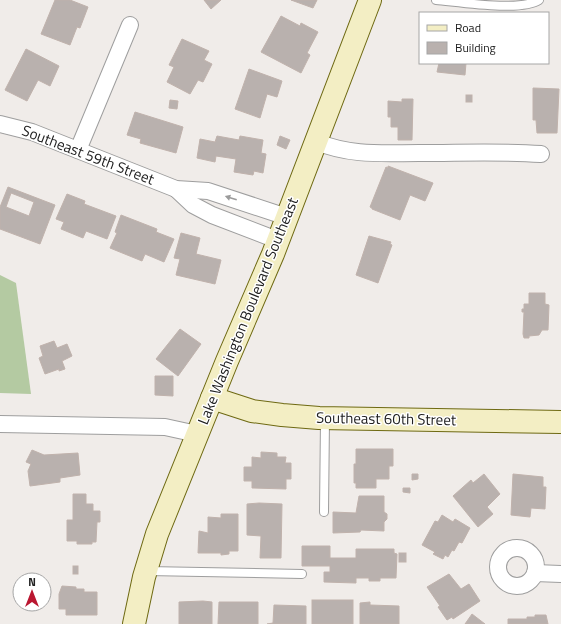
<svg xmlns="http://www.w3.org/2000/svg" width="561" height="624" font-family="'Titillium Web',sans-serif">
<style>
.forest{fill:#b4caa2}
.building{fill:#b9b1ae;stroke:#c0b2ac;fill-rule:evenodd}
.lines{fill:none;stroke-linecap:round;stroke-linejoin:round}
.lane-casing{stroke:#9e9e9e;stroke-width:10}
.street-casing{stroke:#9e9e9e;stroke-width:18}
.secondary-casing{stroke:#6e6912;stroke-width:24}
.lane{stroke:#fff;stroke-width:8}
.street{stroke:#fff;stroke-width:16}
.secondary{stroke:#f3eec4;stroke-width:22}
.oneway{fill:#9b9b9b}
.labels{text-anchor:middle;stroke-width:3;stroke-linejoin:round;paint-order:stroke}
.street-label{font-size:15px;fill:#212121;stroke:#fff}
</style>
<rect width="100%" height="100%" fill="#f0ece9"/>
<!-- forest -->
<path class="forest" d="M0,275l16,8 15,111 -31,-1z"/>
<!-- building -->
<g class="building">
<path d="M55,0h15l18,7 -8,21 -3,-1 -7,18 -29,-11z"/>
<path d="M204,0h17l-10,9z"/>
<path d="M291,0h26l-4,8z"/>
<path d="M281,16l19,10 1,-3 17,9 -11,21 3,2 -9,18 -40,-21z"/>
<path d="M182,39l27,12 -5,9 8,4 -9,18 -5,-2 -8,14 -23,-12 7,-15 -5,-2z"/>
<path d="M26,49l33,17 -9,20 -12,-6 -11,21 -22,-11z"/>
<path d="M439,63h27l-1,12 -28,-3z"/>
<path d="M249,69l33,12 -5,16 -10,-3 -7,24 -25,-9z"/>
<path d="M533,88l26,1 -2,44h-20l-1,-13h-3z"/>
<rect x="466" y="95" width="6" height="7"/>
<path d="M402,99h11l-1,41h-14v-13h-7v-10h-3v-16l14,1z"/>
<path d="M170,100l8,1 -1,8 -8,-1z"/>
<path d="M135,112l48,15 -7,26 -36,-10 1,-4 -14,-4z"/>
<path d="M217,136l22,4 1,-4 23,4 -2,13 5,1 -3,19 -9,-2 -1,4 -19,-3 2,-13 -20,-3 -1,6 -18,-4 3,-19 15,3z"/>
<path d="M280,136l10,4 -4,9 -9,-4z"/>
<path d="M388,166l45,17 -8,18 -15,-6 -10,25 -28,-11v-1l-2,-1 16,-40 2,1z"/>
<path d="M8,187l47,18 -15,39 -40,-15v-22zM11,193l23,9 -5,14 -23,-9z"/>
<path d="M67,194l18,7 -1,3 32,12 -9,23 -21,-8 -3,7 -22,-9 3,-7 -8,-3z"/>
<path d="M121,215l36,14 -1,3 18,7 -10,23 -19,-8 -3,7 -32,-13 7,-15 -2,-1z"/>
<path d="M181,233l19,5 -4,16 25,6 -6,24 -39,-9 4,-16 -6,-1z"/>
<path d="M369,236l22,6 -1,2 2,1 -14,38 -22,-8z"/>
<path d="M529,293h16v11l4,1 -1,25h-6l-3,5 -10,1v2h-5l-1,-4 1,-22h-2v-3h2v-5h5z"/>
<path d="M180,329l21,15 -23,32 -22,-17z"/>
<path d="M54,341l3,7 10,-4 5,12 -10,5 3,8 -6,2v-2l-14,5 -6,-16 4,-2 -3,-10z"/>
<path d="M155,376h18v20l-18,-1z"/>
<path d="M356,449h37v17h-4v13h-13v9h-20v-5h-2v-19h2z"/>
<path d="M32,450l12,5 34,-2 2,22 -20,3v4l-30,4 -2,-15 3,-7 -5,-2z"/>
<path d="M261,452l16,1v4h9l-1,6h6v16h-5v10l-34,-1v-7h-8v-14h8v-10l9,1z"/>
<path d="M412,474h6v5l-6,1z"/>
<path d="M484,474l16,20 -13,13 6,7 -15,13 -25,-31 18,-16 2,3z"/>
<path d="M513,474l30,3v10h3l-1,22 -14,-1 -1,9 -19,-2z"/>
<path d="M403,488h7v5l-7,-1z"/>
<path d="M73,494h13v10h7v7h7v11h-3l-1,20h-4v2h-15v-3h-10v-21h6z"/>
<path d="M359,496h25v16l3,2v5l-3,3v9l-23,-1 -1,2 -27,1v-21l23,1z"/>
<path d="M259,503l23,1 -1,54h-21l1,-22 -14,-1v-31z"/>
<path d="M221,514h17v37h-9v3l-8,1v-2h-23l1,-22 9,2v-16l13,1z"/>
<path d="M442,515l11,7 2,-3 15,9 -8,15 -3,-1 -5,9 -2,-1 -4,7 -3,-2 -2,4 -10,-5 2,-2 -13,-7 13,-24 3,1z"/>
<path d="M302,546h28v12h26v-9h38v4l3,1 -1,24h-16v3h-11v-3h-13v5l-32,-1v-10h6v-6h-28z"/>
<rect x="399" y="553" width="7" height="9"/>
<rect x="73" y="566" width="5" height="8"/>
<path d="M449,574l12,15 8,-5 11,17 -27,18 -1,-2 -5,3 -9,-13 2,-1 -13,-19z"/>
<path d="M62,586l14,1v2h8v3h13v23h-31v-6h-7v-15z"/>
<rect x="312" y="600" width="41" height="24"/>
<path d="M203,601l9,1v22h-33v-22z"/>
<path d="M219,602h39v22h-40z"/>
<path d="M370,602v3l29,1v18h-39v-21z"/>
<path d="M274,605l32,1v18h-39l6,-1z"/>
<path d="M472,614l13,10h-20z"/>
<path d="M535,615h11l2,9h-40v-5h19v-2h8z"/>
</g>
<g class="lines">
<defs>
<g id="lane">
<path d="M436,0c23,2 84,12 103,0"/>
<path d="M324,512l1,-93"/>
<path d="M147,571l155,3"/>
</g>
<g id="street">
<path d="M0,124l32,8 144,57 32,2 79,26"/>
<path d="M317,142c34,14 66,11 102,11 41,0 82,-2 122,1"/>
<path d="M78,150l52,-125"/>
<path d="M176,189l17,16 19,10 65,25"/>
<path d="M0,424l165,3 32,7"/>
<circle cx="517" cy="567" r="19"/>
<path d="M535,573l26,1"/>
</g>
<g id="secondary">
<path d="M212,398l40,13 30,4 37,3 242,4"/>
<path d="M134,624l10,-47 13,-43 70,-173 46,-107 97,-254"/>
</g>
</defs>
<!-- lane casing -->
<use href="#lane" class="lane-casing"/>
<!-- street casing -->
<use href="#street" class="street-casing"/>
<!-- secondary casing -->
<use href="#secondary" class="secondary-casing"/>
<!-- lane -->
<use href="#lane" class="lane"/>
<!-- street -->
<use href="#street" class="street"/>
<!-- secondary -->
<use href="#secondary" class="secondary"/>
</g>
<!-- one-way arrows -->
<defs><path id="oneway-solid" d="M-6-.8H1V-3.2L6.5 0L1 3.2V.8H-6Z"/></defs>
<use class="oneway" href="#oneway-solid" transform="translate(231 198) rotate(-163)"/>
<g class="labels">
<!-- street labels -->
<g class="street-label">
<text transform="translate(88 155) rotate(21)" y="5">Southeast 59th Street</text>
<text transform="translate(248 311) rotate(-68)" y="5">Lake Washington Boulevard Southeast</text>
<text transform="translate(386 419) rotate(1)" y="5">Southeast 60th Street</text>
</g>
</g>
<!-- legend -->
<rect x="419" y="12" width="130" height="52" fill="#ffffff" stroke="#a6a6a6"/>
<rect x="427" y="25" width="20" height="6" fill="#f3eec4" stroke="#a6a6a6"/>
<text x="455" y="32" font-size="12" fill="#212121">Road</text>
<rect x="427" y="42" width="20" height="12" fill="#b9b1ae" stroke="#a6a6a6"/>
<text x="455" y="52" font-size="12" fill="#212121">Building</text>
<!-- north arrow -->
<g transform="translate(32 592)"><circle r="19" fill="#ffffff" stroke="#a6a6a6"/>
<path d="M0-3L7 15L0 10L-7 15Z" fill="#ba1731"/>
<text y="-6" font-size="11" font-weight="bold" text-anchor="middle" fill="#212121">N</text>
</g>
</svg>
